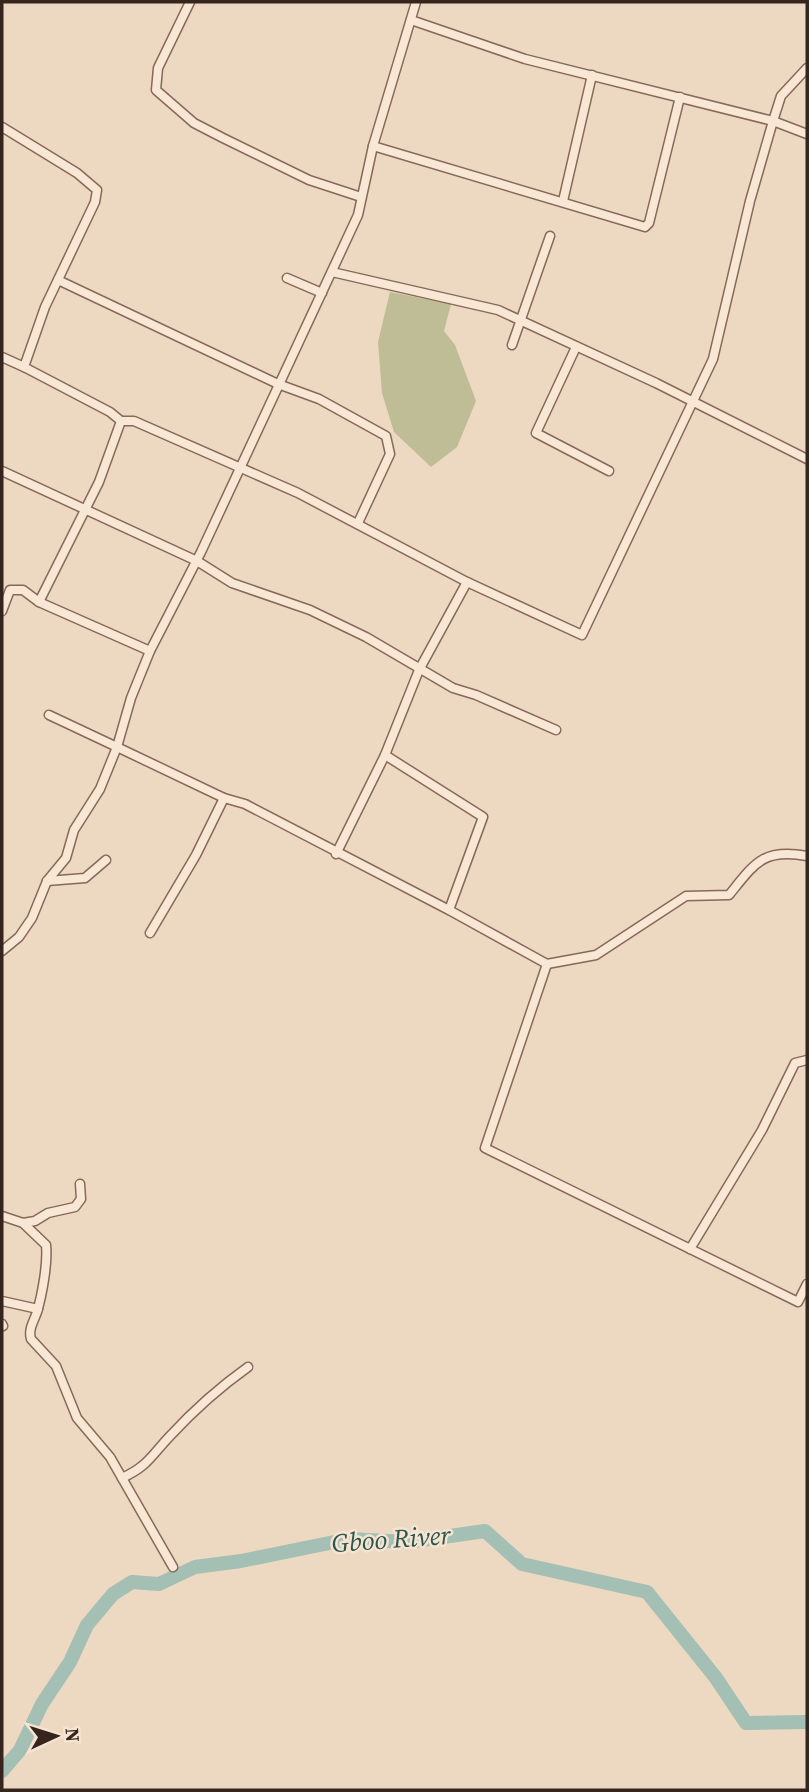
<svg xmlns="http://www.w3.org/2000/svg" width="809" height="1792" font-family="'Source Serif 4',serif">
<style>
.cemetery{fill:#bfbd95}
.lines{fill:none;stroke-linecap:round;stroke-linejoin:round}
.river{stroke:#a4bfb3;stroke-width:14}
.street-casing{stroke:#866959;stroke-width:11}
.street{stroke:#f8e7d4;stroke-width:8}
.labels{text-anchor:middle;stroke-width:5;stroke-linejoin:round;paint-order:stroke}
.water-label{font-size:26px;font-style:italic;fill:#2d554c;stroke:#f4e4d1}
</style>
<rect width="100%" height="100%" fill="#edd8c1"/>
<!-- cemetery -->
<path class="cemetery" d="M390,292l61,12 -7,27 11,14 21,56 -19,46 -26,20 -37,-35 -12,-39 -4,-51z"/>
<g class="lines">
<!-- river -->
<path class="river" d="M2,1771l18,-21 22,-46 28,-42 17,-37 26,-31 19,-12 27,2 36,-17 46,-6 108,-22 59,3 77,-11 37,33 125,28 69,86 30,45 61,-1"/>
<defs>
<g id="street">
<path d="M190,2l-32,66 -2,22 38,33 29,15 86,42 52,17"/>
<path d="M411,20l114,39 248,62 34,13"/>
<path d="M2,127l75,46 20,17 -2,12 -50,105 -21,60 86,45 11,9 -22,61 -60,120 -16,-12h-13l-8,21"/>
<path d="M373,146l272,81 4,-4 31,-126"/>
<path d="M563,201l29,-126"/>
<path d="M332,272l166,38 158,73 151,76"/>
<path d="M287,278l35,15"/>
<path d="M58,280l220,104 41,15 67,37 4,18 -32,69"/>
<path d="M512,345l38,-109"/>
<path d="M576,347l-40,86 73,38"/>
<path d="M2,357l22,10"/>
<path d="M121,421h13l164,72 169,89 115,53 131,-276 37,-158 23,-80 8,-25 26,-28"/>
<path d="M2,471l195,90 35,22 78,27 56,27 87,51 23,7 80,35"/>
<path d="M39,602l111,49"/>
<path d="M385,755l98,62 -34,93 98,54 -62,184 313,154 9,-18"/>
<path d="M224,798l-107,-51 14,-49 19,-47 51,-99 157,-337 15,-69 43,-144"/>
<path d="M336,854l49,-99 34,-85 48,-88"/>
<path d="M47,881l38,-3 21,-18"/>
<path d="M150,933l46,-78 28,-57 21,6 204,106"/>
<path d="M2,951l17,-14 13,-19 15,-37 19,-23 8,-28 26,-41 17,-42 -68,-32"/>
<path d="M547,964l49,-9 90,-59 43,-1c26,-32 34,-47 78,-39"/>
<path d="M2,1216l21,7 12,-2 13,-8 27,-6 6,-8 -1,-15"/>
<path d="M23,1223l23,22c2,18 -4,50 -9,67 -3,9 -9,17 -6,27l25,27 21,52 33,39 63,110"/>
<path d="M690,1249l72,-119 33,-67 12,-3"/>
<path d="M2,1301l36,8"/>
<path d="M2,1324l1,2"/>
<path d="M122,1478c26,-12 29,-22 48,-42 24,-26 50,-49 78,-69"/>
</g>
</defs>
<!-- street casing -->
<use href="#street" class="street-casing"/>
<!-- street -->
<use href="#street" class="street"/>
</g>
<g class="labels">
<!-- water labels -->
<g class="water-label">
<text transform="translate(391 1539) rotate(-4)" y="9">Gboo River</text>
</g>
</g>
<!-- border -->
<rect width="809" height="1792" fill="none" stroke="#36251d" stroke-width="7"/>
<!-- north arrow -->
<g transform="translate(56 1736) rotate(86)" stroke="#f4e4d1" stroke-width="5" paint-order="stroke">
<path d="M0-5L12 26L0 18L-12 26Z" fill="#36251d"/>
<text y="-10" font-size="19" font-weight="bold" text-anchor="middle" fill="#36251d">N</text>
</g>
</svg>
